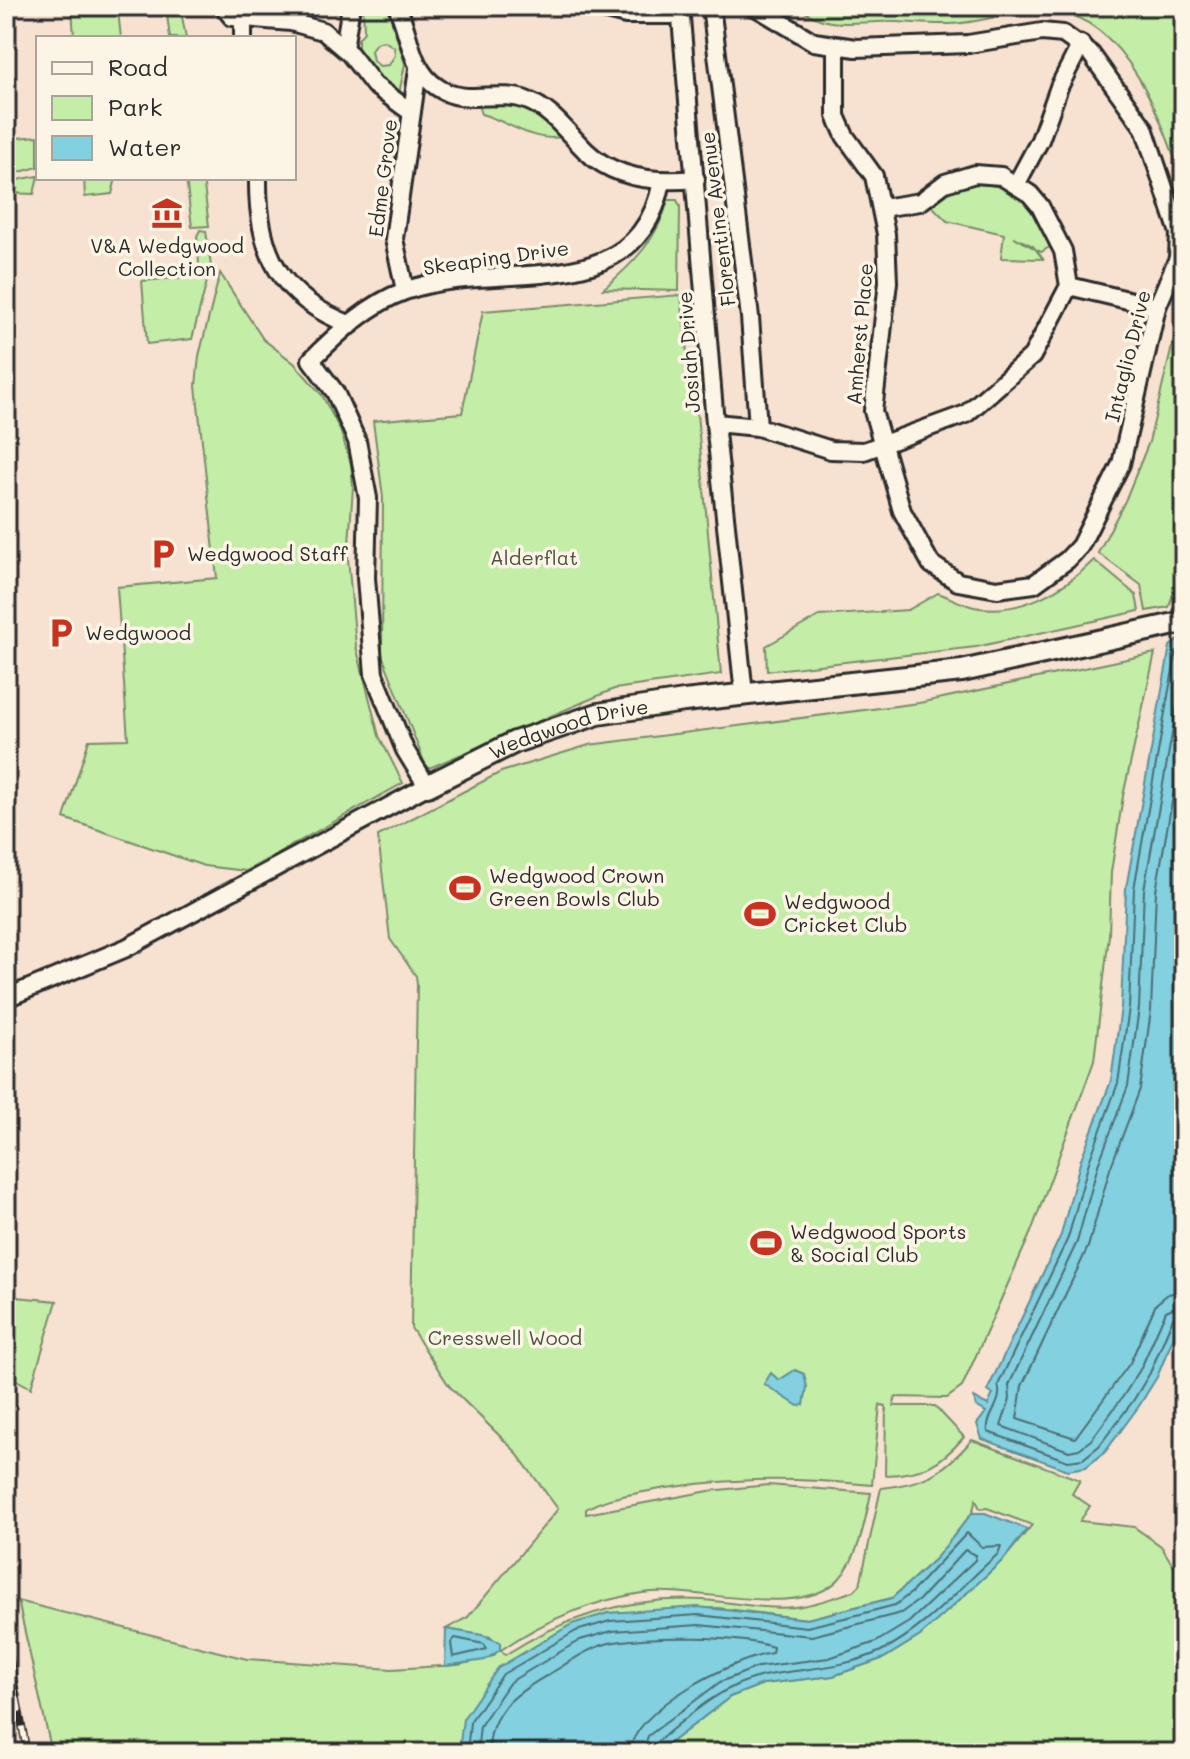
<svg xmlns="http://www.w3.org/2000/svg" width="1190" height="1759" font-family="Mali,sans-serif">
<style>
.green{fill:#c4eda8;stroke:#788c6a;stroke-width:2;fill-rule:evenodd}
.water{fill:#82d0e0;stroke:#5f8e98;stroke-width:2}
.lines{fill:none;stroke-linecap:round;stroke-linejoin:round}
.shore{stroke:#4e6d73;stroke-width:2}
.minor-casing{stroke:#2b2b2b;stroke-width:22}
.tertiary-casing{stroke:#2b2b2b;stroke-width:26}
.minor{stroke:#fcf5e5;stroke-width:16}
.tertiary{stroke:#fcf5e5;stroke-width:20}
.rail-casing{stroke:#2b2b2b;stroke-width:8}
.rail{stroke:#fcf5e5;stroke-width:5;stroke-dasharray:15;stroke-linecap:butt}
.labels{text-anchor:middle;stroke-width:7;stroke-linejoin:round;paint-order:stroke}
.street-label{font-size:20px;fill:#2b2b2b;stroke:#fcf5e5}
.poi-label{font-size:20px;fill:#2b2b2b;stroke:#fcf5e5;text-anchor:start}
.park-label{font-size:20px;fill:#4a5244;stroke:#fcf5e5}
</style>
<rect width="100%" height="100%" fill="#f7e1d0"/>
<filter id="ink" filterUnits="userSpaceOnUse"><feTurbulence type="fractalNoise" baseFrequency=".0125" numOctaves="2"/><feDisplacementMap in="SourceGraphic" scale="16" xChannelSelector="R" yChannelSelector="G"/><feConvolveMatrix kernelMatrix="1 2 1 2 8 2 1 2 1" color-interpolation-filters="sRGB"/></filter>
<g filter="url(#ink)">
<!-- green -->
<g class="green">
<path d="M72,6h108l6,32h-16l-4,-31 -48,4 3,27h-47z"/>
<path d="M363,6l25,3 17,55 -6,30 -9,-3 -32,-33v-19l6,-7zM384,41l10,6 1,8 -6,10 -9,1 -7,-5 -2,-11 5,-7z"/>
<path d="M797,6h385l2,180c-20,-61 -56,-167 -131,-175 -34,-4 -69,12 -103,13 -24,1 -48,-3 -73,-2 -32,1 -53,6 -80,-16z"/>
<path d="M512,102l28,9 24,25c-28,9 -56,-15 -83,-22l-3,-9z"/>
<path d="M38,136v31l-32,9v-37z"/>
<path d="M38,176l-4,18 -28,-1v-11z"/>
<path d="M84,178h32l-4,16 -27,3z"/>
<path d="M186,178h17l6,48 -17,1z"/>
<path d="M974,184c49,-1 57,25 79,61l-12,7 -27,-15 19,9 10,13 -42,-1 3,-24 -57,-13 -16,-16 17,-13z"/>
<path d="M668,200h9l3,6 -1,85 -76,-2c30,-25 55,-50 65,-89z"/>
<path d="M200,230l6,1 5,35 -19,73 -45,5 -5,-63 58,-5 -3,-40z"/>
<path d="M220,273l43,66 31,24 28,32 18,35 11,34 2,23 -5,71 8,88 23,90 24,47 -157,88 -42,-5 -140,-48 25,-78 39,-1 -11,-152 100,-9 -21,-192 3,-30z"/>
<path d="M681,295l10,96 4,1 26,282 -107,15 -187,80 -45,-114 1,-158 -10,-76 89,-8 21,-102z"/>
<path d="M1184,297v261l-15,49 -23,4 -5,-26 -43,-32 27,-52 24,-59z"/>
<path d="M1094,560l42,35 3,16 -163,36 -209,24 -1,-25 53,-30 89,-6 30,-17c11,4 24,11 36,14 45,9 90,-17 120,-47z"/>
<path d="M1155,653l-32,143 -12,76 -2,63 -15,126 -63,171 -69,155 -15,11 -52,-1 -1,9h41l29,31c-24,28 -42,37 -79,38l1,-69 -6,-1 -8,80c-83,-8 -152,-8 -234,8 -21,4 -35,6 -52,16v5l123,-23 59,-6 103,8c-6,28 -12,64 -32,86 -39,42 -142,6 -197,14 -52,8 -99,28 -141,57l4,5c60,-39 125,-59 198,-55 30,2 61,10 92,7 20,-2 40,-10 59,-16l6,-6 21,-97c44,-5 61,-14 91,-48l108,40 -8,14 18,12 -10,15 54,6 27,19 23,37v170h-527l73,-56 33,-13 70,-8 51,-18 36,-22 84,-77 28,-34 -45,-17 -7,1 -4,-9 -4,13 -36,45 -44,40 -85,21 -89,-11 -110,5 -61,28 -49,27 -39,83 3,2h-410l-34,-152 229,58 145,10 66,-4 36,-9 6,-10 -9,-9 -45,-8 22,-12 90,-108 -44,-59 -64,-63 -39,-59 6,-343 -1,-9 -26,-37 -12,-103 123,-64 88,-27 330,-42z"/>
<path d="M6,1296l51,5 -26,87 -25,-14z"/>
</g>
<!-- water -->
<g class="water">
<path d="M1184,636v676l-27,65 -18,29 -34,46 -19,15 -18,3 -86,-31 -5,-15 9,-12 -10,-6 -2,-8 14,7 5,-11 -6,-3 74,-156 20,-76 30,-78 10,-74 5,-119 44,-242z"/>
<path d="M795,1370l9,4 3,13 -3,18 -6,1 -34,-22 7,-11 8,7z"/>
<path d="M972,1513h13l42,16 -23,30 -84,77 -36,22 -51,18 -70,8 -33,13 -73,56 -198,-2 4,-32 35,-51 74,-44 36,-11 90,-6 109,12 85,-21 44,-40z"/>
<path d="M446,1629l36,6 18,7v8l-15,10 -40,6z"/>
</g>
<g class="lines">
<!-- shore -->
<g class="shore">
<path d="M1184,644l-7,7 -8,39 -35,199 -5,119 -11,75 -29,79 -21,76 -70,147c6,18 -13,31 -10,47l80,29 15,-2 16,-13 34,-45 17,-28 23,-55 11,-5"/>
<path d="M1184,667l-40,223 -5,118 -11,78 -30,79 -21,77 -68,143 1,14 -9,27 68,25 10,-2 12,-9 33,-45 17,-27 25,-57 18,-8"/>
<path d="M1184,734l-28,157 -5,119 -11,79 -30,80 -22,78 -66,139 -5,33 58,19 55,-75 26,-59 12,-10 16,-3"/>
<path d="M455,1638l29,6 3,5 -34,8 -2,-14z"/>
<path d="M467,1753l3,-31 33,-48 73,-43 34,-10 88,-6 109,12 54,-13 34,-9 16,-12 56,-60 15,14 19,-1 -3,8c-37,32 -72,75 -117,97 -38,18 -78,17 -118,25 -42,9 -76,41 -107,67l-4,10"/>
<path d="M477,1753l3,-27 30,-44 70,-42 32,-9 87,-6 113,11 89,-23 18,-13 46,-50 11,5 -1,5 -66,62 -33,20 -47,16 -71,9 -38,15 -72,54 -6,17"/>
<path d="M489,1753c-1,-50 39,-65 75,-88 16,-10 30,-19 50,-23 39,-6 122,-7 159,5l-1,6c-39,6 -140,56 -142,100"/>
</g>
<defs>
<g id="minor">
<path d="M223,6l9,11 59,5 32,9 27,23 24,31 37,27"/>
<path d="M397,6c13,28 13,63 40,81 28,20 59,2 89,13 27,10 41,33 60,51 29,28 72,32 110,28"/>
<path d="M591,6l35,9h55"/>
<path d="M680,6l35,417 29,271"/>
<path d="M711,6l39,311 8,110"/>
<path d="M754,6l60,36 42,6 112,-4 74,-12 21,2 28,20 53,74 35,105 -1,25 -21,49 -36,157 -41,82 -13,14 -33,24 -37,5 -39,-7 -27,-18 -29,-53 -29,-100 15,-129 -2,-48 -12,-58 -29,-40 -9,-20v-70"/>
<path d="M243,20v18"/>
<path d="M344,48l7,-42"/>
<path d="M258,178c-1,75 22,120 93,147"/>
<path d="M1017,183l23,-43 19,-53 22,-43"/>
<path d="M1069,286l88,21"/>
<path d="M405,290l-11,-51 24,-170"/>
<path d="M715,423l43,4 73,23 33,1 102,-37 66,-58 37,-70 -6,-35 -23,-45 -10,-12 -29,-18 -26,-2 -30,9 -25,19 -38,6"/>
<path d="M6,998l120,-50 301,-162 -22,-36 -31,-76 -8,-96 2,-80 -11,-57 -22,-49 -24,-32c26,-26 59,-57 94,-69 92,-34 233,20 257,-110"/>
</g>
<g id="tertiary">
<path id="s1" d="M427,786l88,-44 83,-28 86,-13 278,-30 222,-49"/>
</g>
</defs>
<!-- minor casing -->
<use href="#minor" class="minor-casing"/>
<!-- tertiary casing -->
<use href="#tertiary" class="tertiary-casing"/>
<!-- minor -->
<use href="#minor" class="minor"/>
<!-- tertiary -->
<use href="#tertiary" class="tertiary"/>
<defs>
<path id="rail" d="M6,1638l21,115"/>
</defs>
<!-- rail casing -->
<use href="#rail" class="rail-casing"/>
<!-- rail -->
<use href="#rail" class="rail"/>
</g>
</g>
<!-- icons -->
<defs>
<symbol id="museum-bare" viewBox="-9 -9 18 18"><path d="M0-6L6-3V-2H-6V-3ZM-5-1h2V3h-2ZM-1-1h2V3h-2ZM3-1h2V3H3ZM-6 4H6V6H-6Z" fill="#c8321e" stroke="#fcf5e5" stroke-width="2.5" paint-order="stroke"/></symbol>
<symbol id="parking-bare" viewBox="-9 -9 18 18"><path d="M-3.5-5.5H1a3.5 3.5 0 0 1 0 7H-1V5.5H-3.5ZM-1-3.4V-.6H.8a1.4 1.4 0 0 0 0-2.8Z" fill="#c8321e" stroke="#fcf5e5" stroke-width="2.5" paint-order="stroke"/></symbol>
<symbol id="stadium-bare" viewBox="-9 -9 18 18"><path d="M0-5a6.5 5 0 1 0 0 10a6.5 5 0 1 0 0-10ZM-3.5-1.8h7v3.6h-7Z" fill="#c8321e" stroke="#fcf5e5" stroke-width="2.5" paint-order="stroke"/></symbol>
</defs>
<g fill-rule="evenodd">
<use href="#museum-bare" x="145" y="191" width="44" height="44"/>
<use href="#parking-bare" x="141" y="532" width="44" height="44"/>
<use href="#parking-bare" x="39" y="611" width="44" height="44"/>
<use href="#stadium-bare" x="443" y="866" width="44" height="44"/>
<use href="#stadium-bare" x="738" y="892" width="44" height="44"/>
<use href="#stadium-bare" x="744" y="1221" width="44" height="44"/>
</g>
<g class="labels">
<!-- street labels -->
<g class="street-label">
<text transform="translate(383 178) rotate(-83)" y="7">Edme Grove</text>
<text transform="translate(718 219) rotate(-97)" y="7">Florentine Avenue</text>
<text transform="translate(496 258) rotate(-8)" y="7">Skeaping Drive</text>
<text transform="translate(860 334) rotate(-85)" y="7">Amherst Place</text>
<text transform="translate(689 352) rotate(-94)" y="7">Josiah Drive</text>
<text transform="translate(1128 356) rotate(-76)" y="7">Intaglio Drive</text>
<text dy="7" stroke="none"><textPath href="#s1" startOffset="154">Wedgwood Drive</textPath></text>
</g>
<!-- poi labels -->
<g class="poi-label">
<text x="167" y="253" text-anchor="middle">V&amp;A Wedgwood<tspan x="167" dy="23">Collection</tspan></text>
<text x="187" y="561">Wedgwood Staff</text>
<text x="85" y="640">Wedgwood</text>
<text x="489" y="883">Wedgwood Crown<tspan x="489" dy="23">Green Bowls Club</tspan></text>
<text x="784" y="909">Wedgwood<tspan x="784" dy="23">Cricket Club</tspan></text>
<text x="790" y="1239">Wedgwood Sports<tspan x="790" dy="23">&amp; Social Club</tspan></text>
</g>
<!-- park labels -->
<g class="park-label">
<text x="534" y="565">Alderflat</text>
<text x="505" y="1345">Cresswell Wood</text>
</g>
</g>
<!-- margin -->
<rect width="1190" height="1759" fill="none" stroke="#fcf5e5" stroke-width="32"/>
<rect x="16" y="16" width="1158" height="1727" fill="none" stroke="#2b2b2b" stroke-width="3" filter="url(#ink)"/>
<!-- legend -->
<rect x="36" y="36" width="260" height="144" fill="#fcf5e5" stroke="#a8a49b" stroke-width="2"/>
<rect x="52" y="62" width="40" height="12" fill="#fcf5e5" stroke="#a8a49b" stroke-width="2"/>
<text x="108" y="76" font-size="24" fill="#2b2b2b">Road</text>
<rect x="52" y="96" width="40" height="24" fill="#c4eda8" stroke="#a8a49b" stroke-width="2"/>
<text x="108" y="116" font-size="24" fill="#2b2b2b">Park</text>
<rect x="52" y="136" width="40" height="24" fill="#82d0e0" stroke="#a8a49b" stroke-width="2"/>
<text x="108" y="156" font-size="24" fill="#2b2b2b">Water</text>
</svg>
